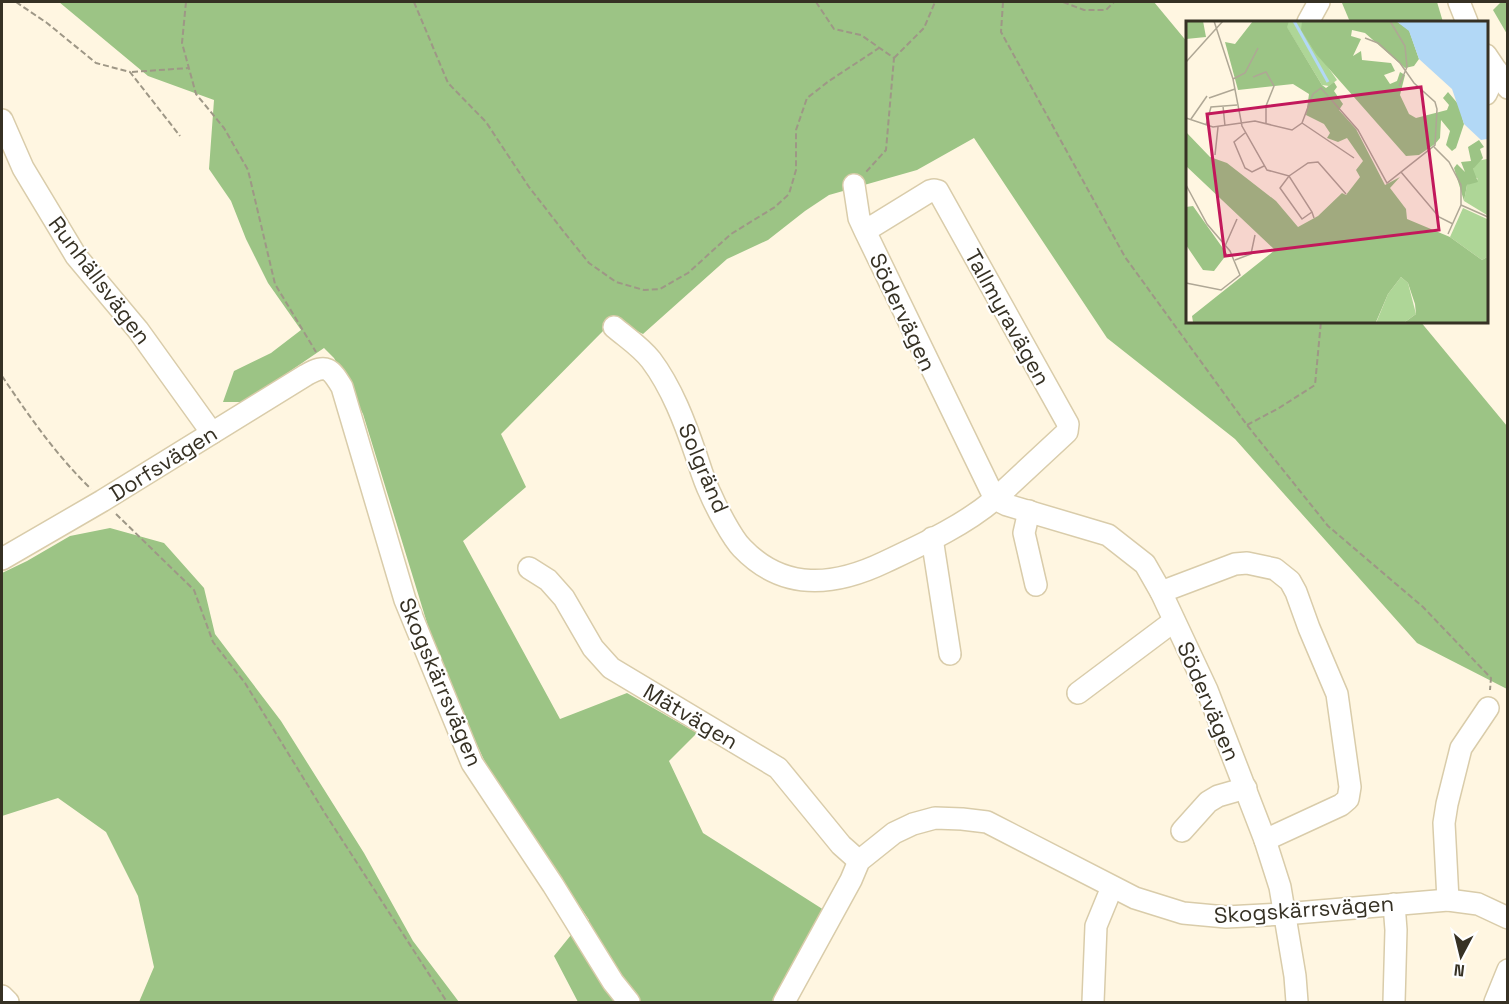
<svg xmlns="http://www.w3.org/2000/svg" width="1509" height="1004" font-family="'Space Grotesk',sans-serif">
<style>
.forest{fill:#9cc485}
.lines{fill:none;stroke-linecap:round;stroke-linejoin:round}
.minor-casing{stroke:#d9ccaa;stroke-width:24}
.path{stroke:#9e9786;stroke-width:2;stroke-dasharray:6 3;stroke-linecap:butt}
.minor{stroke:#fff;stroke-width:21}
.labels{text-anchor:middle;stroke-width:4.5;stroke-linejoin:round;paint-order:stroke}
.street-label{font-size:22px;fill:#363124;stroke:#fff}
.inset-river{fill:none;stroke:#b2d8f6;stroke-width:3}
.inset-road{fill:none;stroke:#afa795;stroke-width:1.5}
.view{fill:#c2185b;fill-opacity:0.15;stroke:#c2185b;stroke-width:3}
.inset-edge{fill:none;stroke:#363124;stroke-width:3}
</style>
<rect width="100%" height="100%" fill="#fff6e1"/>
<!-- forest -->
<g class="forest">
<path d="M59,2h1095l34,41v278h232l87,105v263l-90,-46 -182,-204 -128,-101 -133,-200 -57,32 -88,25 -24,16 -37,29 -41,19 -84,75 -31,-15 -7,10 -104,105 25,53 -63,54 97,178 67,-26 70,40 -28,28 34,72 121,77 -28,92h-218l-24,-46 17,-21 18,-15 -99,-147 -36,-78 -23,-59 -68,-222 -29,-56 -10,-10 -79,54h-22l11,-31 37,-18 30,-23 -33,-47 -22,-44 -15,-38 -22,-32 5,-69 -66,-24z"/>
<path d="M1349,2h88l6,20h-93l-8,-19z"/>
<path d="M1501,2h6v32l-14,-24z"/>
<path d="M110,528l54,15 40,45 11,46 66,87 83,132 49,88 46,61h-320l15,-35 -16,-71 -32,-64 -48,-34 -56,18v-243l25,-12 43,-25z"/>
</g>
<g class="lines">
<defs>
<g id="minor">
<path d="M1459,2l8,20"/>
<path d="M1308,22l11,-20"/>
<path d="M1486,55l22,33"/>
<path d="M1486,94l11,-23"/>
<path d="M2,120l21,48 53,88 62,74 74,103"/>
<path d="M854,185l5,33 6,13 130,268 72,-67 1,-8 -130,-233 -4,-1 -4,1 -65,40"/>
<path d="M614,327c13,11 27,20 37,33 21,28 34,63 45,95 4,12 8,26 14,38 6,14 22,45 32,55 42,44 93,38 143,14 38,-18 78,-36 110,-63l12,6 101,30 37,29 16,28 46,98 58,150 15,47 15,89 2,26"/>
<path d="M1029,511l-5,22 12,52"/>
<path d="M932,538l18,116"/>
<path d="M2,559l100,-58 204,-126c21,-12 25,-6 36,12l63,213 67,163 81,122 60,97 16,20"/>
<path d="M529,568l19,12 16,18 29,50 18,20 167,100 63,77 18,16"/>
<path d="M1161,592l74,-28 12,-1 28,6 15,12 6,11 13,36 28,66 13,93 -2,12 -7,6 -76,35"/>
<path d="M1078,693l96,-72"/>
<path d="M1182,831l26,-29 10,-6 28,-8"/>
<path d="M1448,900l-4,-77 3,-19 14,-56 27,-40"/>
<path d="M2,996l6,6"/>
<path d="M784,1002l67,-122 8,-19 35,-28 19,-9 22,-6 27,1 25,3 148,76 48,15 43,4 58,-3 164,-14 30,4 30,14"/>
<path d="M1093,1002l3,-76 16,-39"/>
<path d="M1394,1002l2,-72 -2,-26"/>
<path d="M1495,1002l13,-32"/>
</g>
</defs>
<!-- minor casing -->
<use href="#minor" class="minor-casing"/>
<!-- path -->
<g class="path">
<path d="M16,2l31,21 49,40 34,9 50,64"/>
<path d="M186,2l-4,41 14,51 28,34 24,42 27,114 41,68"/>
<path d="M414,2l34,81 38,39 43,65 35,45 25,31 27,19 28,8 16,-1 28,-16 43,-39 44,-27 14,-13 7,-24v-40l11,-32 22,-17 50,-33"/>
<path d="M816,2l18,27 27,6 33,23 -8,92 -20,22"/>
<path d="M1003,2l-2,30 124,225 122,168 81,101 95,81 68,71 -1,12"/>
<path d="M1063,2l21,8h22l8,-8"/>
<path d="M894,58l30,-30 11,-26"/>
<path d="M132,72l57,-4"/>
<path d="M2,376c27,40 54,79 89,113"/>
<path d="M1247,425l32,-17 36,-23 6,-64"/>
<path d="M116,514l78,76 19,52 32,41 81,132 121,187"/>
</g>
<!-- minor -->
<use href="#minor" class="minor"/>
</g>
<g class="labels">
<!-- street labels -->
<g class="street-label">
<text transform="translate(100 280) rotate(53)" y="8">Runhällsvägen</text>
<text transform="translate(903 312) rotate(65)" y="8">Södervägen</text>
<text transform="translate(1008 317) rotate(61)" y="8">Tallmyravägen</text>
<text transform="translate(163 463) rotate(-32)" y="8">Dorfsvägen</text>
<text transform="translate(704 468) rotate(67)" y="8">Solgränd</text>
<text transform="translate(441 682) rotate(67)" y="8">Skogskärrsvägen</text>
<text transform="translate(1209 701) rotate(67)" y="8">Södervägen</text>
<text transform="translate(691 716) rotate(31)" y="8">Mätvägen</text>
<text transform="translate(1304 909) rotate(-4)" y="8">Skogskärrsvägen</text>
</g>
</g>
<!-- overview -->
<g transform="translate(1186 21)">
<rect width="302" height="302" fill="#fff6e1"/>
<path d="M97,0h19v9l35,50 -8,6 -7,-1zM301,138v56l-23,-14 3,-16 11,-6 -7,-5 2,-5 4,-8zM277,187l24,11v38l-5,3 -32,-23zM215,256l7,6 8,31 -11,8 -29,1 12,-29z" fill="#aed697"/>
<path d="M0,0h17l3,16 -20,2zM67,0h36l-2,6 35,58 4,3 8,-6 3,5 -3,4 9,13 -4,6 17,19 29,56 15,-8 -10,11 16,21 1,10 43,18 32,23 5,-3v65h-82l11,-8 -1,-10 -7,-21 -7,-6 -13,17 -12,28h-183l-1,-6 83,-66 -89,-84v-34l24,25 17,6 49,38 22,26 20,-11 24,-23 4,2 14,-18 -4,-7 7,-9 -16,-23 -9,4 -11,-4 3,-5 -6,-9 -18,-9 3,-21 -16,-10 -55,6 -13,-48 10,2zM116,0h94l13,9 10,29 -5,7 -9,2 -40,-35 -13,-3 -1,6 10,3 -8,17 8,-5 1,9 29,3 4,8 -11,4 6,9 7,-3 3,-9 5,3 -5,20 9,19 7,4 31,-8 2,-5 -6,-7 5,-6 11,13 5,19 -8,24 -4,3 -6,-6 4,-14 -9,-11 -1,18 -5,6 -16,11 -13,1 -90,-102 -15,-24zM293,119l5,7 -4,2 3,9 -10,11 5,13 -11,3 -3,16 -10,-33 3,-4 8,8 -4,-10 10,-1 -3,-14zM7,185l34,48 -13,17 -11,-1 -17,-25v-38z" fill="#9cc485"/>
<path d="M210,0h91v118l-6,1 -17,-16 -12,-35 -33,-30 -10,-28z" fill="#b2d8f6"/>
<path class="inset-river" d="M108,0l34,61"/>
<path class="inset-road" d="M28,0l19,58 9,47 25,44 22,6 19,-13 10,-1 28,32M204,0l15,25 2,21 -8,19M0,41l37,-41M67,56l13,-5 8,14 -8,20v17M47,58l12,-6 13,-25M23,77l26,-9M37,85l2,20M0,97l27,9 42,-6 37,9 10,-7 11,-29 8,-6 37,42 29,53 48,-38 2,-36 -2,-7 -21,-19 -14,-20 -22,-20 -13,-5M5,98l16,-23M116,102l52,35M20,104l5,-18 26,-2M59,112l-11,9 11,26 7,4 12,-6M248,126l15,15 12,23v20l-13,29M29,134l3,-28M215,151l38,45 14,7M0,164l21,39 23,27 10,24 -19,15 -35,-7M275,184l27,12M126,191l-10,7 -22,-31 9,-12 23,36 2,6M39,225l12,-27M49,239l16,-6 4,-19"/>
<path class="view" d="M235,66l18,143 -214,26 -18,-142z"/>
<rect width="302" height="302" class="inset-edge"/>
</g>
<!-- border -->
<rect width="1509" height="1004" fill="none" stroke="#363124" stroke-width="6"/>
<!-- north arrow -->
<g transform="translate(1461 956) rotate(187)" stroke="#ffffff" stroke-width="4.5" paint-order="stroke">
<path d="M0-4.5L10 22L0 15L-10 22Z" fill="#363124"/>
<text y="-9" font-size="16" font-weight="bold" text-anchor="middle" fill="#363124">N</text>
</g>
</svg>
